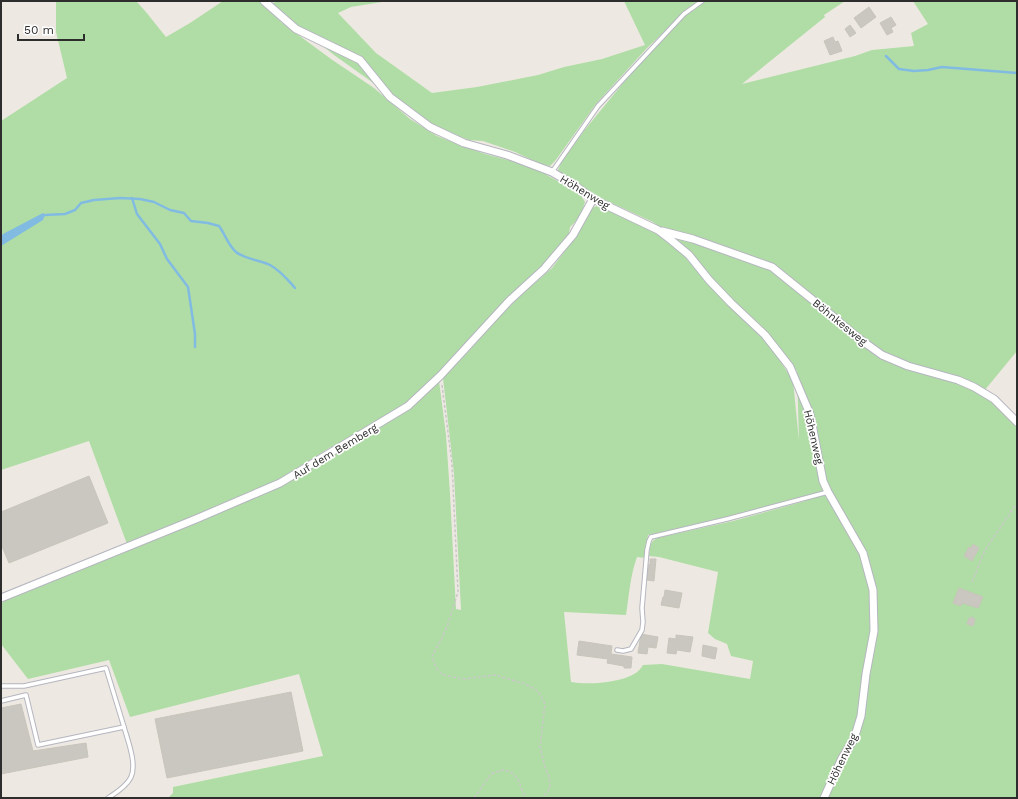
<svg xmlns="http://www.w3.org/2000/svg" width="1018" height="799" font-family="'Work Sans',sans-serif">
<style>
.green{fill:#b0dda5;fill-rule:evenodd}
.water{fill:#81bbe2}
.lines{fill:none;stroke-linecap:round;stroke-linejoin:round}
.stream{stroke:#81bbe2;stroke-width:2.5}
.building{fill:#c9c7c0;stroke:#c8c5bb}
.lane-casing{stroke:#b5b6bf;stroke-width:5.5}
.street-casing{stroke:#b5b6bf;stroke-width:9}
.path{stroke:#c8c8c8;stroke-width:1.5;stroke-dasharray:3 2;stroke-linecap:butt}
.lane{stroke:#fff;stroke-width:3.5}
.street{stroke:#fff;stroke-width:7}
.labels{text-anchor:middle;stroke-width:3.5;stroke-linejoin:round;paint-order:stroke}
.street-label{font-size:11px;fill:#2d2d2d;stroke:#fff}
</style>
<rect width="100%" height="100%" fill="#ede9e2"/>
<!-- green -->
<path class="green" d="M56,1h80l10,11 20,25 24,-14 33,-22h37l22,22 49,36 43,29 36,31 27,17 26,10 22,8 27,7 28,10 40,23 5,8 -3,9 -6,10 -6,6 -1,7 -23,32 -89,86 -19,21 8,62 4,59 6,115 5,1 -7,-136 -11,-96 26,-27 23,-27 30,-30 30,-26 13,-17 26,-43 6,-2 7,1 51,25 14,10 15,14 22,25 56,56 12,14 19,30 6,60 -2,-70 -33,-37 -51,-53 -36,-41 -24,-18 -48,-22 -46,-27 -1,-3 3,-7 22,-31 41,-50 46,-52 -2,-2 -21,20 -51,56 -41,57 -5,5 -9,-2 -26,-12 -32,-11 -14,-1 -29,-11 -24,-14 -30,-23 -52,-37 -30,-24 -32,-28 7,-2h109l-37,6 -13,6 38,40 56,40 45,-6 61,-12 26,-8 38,-8 43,-14 -21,-44h221l-21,14 1,2 -83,67 113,-28 17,-6 42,-4 -3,-13 17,-9 -15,-23h104v350l-33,40 -26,-10 25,12 34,30v375h-849l5,-5v-6l150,-31 -24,-82 -169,43 -21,-57 -81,19 -27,-35v-40l5,-5 269,-111 24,-12 39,-23 5,-2 -12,-4 -50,31 -62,29 -92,37 -38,-103 -88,29v-349l66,-43 -11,-46zM804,497l1,4 -72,20 -76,17c-8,4 -7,11 -8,18l10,1 59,15 -10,61 7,6 12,5 4,12 22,5 -3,18 -88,-15 -19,1c-2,3 -5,7 -9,9 -15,9 -46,11 -63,8l-7,-70 62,3c3,-19 4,-39 11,-58l8,1 3,-23 65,-14z"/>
<!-- water -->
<path class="water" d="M43,213l2,2 -2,5 -42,26v-10l2,-2z"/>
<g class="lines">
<!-- stream -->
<g class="stream">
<path d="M886,56l13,13 15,2 14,-1 14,-3 75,6"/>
<path d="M132,198l5,16 23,30 7,15 21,28 7,47v13"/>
<path d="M43,215h2l20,-1 10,-4 6,-7 13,-3 26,-2 20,1 14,3 16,8 14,3 7,8 17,2 11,3c6,8 9,19 17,26 6,6 26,9 34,13 11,6 18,15 25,23"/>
</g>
</g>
<!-- building -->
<g class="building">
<path d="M869,7l7,10 -15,11 -7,-10z"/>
<path d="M891,17l5,8 -5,3 2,4 -6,3 -7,-12z"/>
<path d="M850,25l6,8 -6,4 -5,-8z"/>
<path d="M833,37l2,5 3,-1 4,10 -12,4 -6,-14z"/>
<path d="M89,476l19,47 -99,40 -8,-19v-32z"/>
<path d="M973,544l6,4 -7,13 -8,-5 5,-9 2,1z"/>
<path d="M650,559h6l-2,22 -7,-1 2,-16 1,1z"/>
<path d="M959,588l24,9 -5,11 -16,-5 -1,3 -8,-3z"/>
<path d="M665,590l17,3 -3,15 -18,-3 2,-8h1z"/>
<path d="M971,617l3,1v1l1,1 -2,6 -6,-2 2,-6h2z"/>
<path d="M641,634l17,3 -2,11 -8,-1 -1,7 -9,-1z"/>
<path d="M676,635l17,2 -3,15 -13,-2 -1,4 -9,-1 2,-15 7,1z"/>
<path d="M579,641l33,5 -1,8 21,3 -1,11h-7v-2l-17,-3 1,-4 -31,-4z"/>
<path d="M703,645l14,3 -2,11 -13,-3z"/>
<path d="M291,692l12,59 -136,27 -12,-59z"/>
<path d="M21,704l12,47 53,-8 2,14 -87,17v-66z"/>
</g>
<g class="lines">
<defs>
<g id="lane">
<path d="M552,172l46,-66 86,-92 18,-13"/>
<path d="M617,650l6,1 8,-2 11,-19 1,-8 -1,-14 5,-58 2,-9 2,-4 76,-18 101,-27"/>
<path d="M1,686h23l82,-18 18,59"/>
<path d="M1,701l25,-6 12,50 86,-18c4,14 13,37 7,50 -4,9 -15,16 -23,21"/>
</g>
<g id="street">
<path d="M264,1l32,28 64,31 30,37 40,30 34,16 43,12 45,17 24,14 17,13 65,31 13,10 18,15 20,25 22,23 34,32 25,32 20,47 13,67 5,11 35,61 10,37 1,41 -8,43 -5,42 -7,23 -12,19 -18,40"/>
<path d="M662,231l31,8 79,28 52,42 33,28 25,18 26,11 50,14 16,7 20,12 23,23"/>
<path d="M1,598l195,-79 84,-36 128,-77 33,-31 68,-74 35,-32 29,-34 20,-36"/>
</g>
</defs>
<!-- lane casing -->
<use href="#lane" class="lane-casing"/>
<!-- street casing -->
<use href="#street" class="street-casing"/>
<!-- path -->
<g class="path">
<path d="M442,385l10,79 6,128 -10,32 -6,14 -10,18 4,12 7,7 21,4 31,-4 30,9 13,7 7,13 -5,43 5,20 4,10 1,11 -7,10"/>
<path d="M972,582l13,-32 32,-47"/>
<path d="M474,798l17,-24 11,-4 9,2 4,4 4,5 3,10 4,7"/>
</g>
<!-- lane -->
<use href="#lane" class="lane"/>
<!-- street -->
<use href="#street" class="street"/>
</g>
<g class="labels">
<!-- street labels -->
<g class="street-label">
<text transform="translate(585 192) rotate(31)" y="4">Höhenweg</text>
<text transform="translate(840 322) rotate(39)" y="4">Böhnkesweg</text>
<text transform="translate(814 437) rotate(77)" y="4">Höhenweg</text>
<text transform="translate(335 451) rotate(-31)" y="4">Auf dem Bemberg</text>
<text transform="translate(842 759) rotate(-64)" y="4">Höhenweg</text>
</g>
</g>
<!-- border -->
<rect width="1018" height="799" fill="none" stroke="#2d2d2d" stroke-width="4"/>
<!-- scale -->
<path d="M18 34v6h66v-6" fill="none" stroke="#2d2d2d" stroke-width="2"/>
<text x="24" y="34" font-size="12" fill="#2d2d2d" stroke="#ffffff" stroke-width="3" paint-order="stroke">50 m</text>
</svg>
